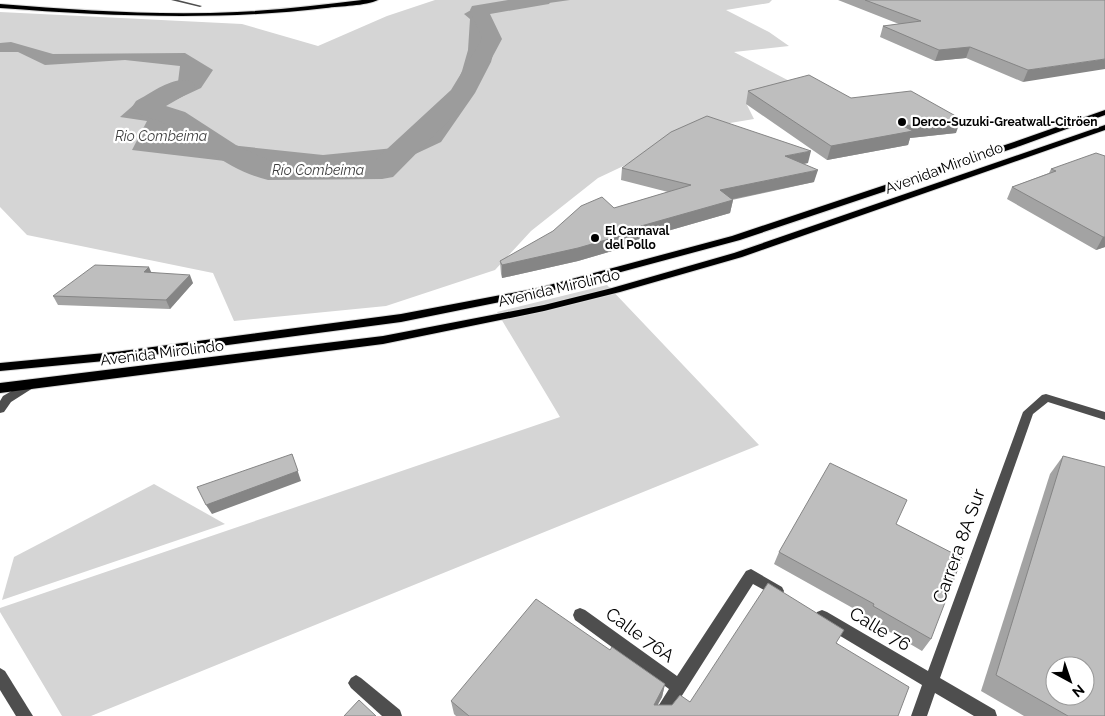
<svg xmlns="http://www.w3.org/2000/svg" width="1105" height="716" font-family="Raleway,sans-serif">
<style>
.green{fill:#d5d5d5}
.water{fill:#9c9c9c}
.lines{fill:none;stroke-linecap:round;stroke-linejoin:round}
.river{fill:#9c9c9c;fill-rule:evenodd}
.primary-casing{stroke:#dbdbdb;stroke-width:2}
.trunk-casing{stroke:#dbdbdb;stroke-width:2}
.minor{fill:#4e4e4e;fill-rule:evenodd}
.primary{fill:#000;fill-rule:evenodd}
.trunk{fill:#000;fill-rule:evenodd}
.wall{fill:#a3a3a3}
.shaded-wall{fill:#858585}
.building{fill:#bebebe;stroke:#858585;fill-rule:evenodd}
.poi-dot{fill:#000;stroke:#fff;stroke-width:2}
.labels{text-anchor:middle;stroke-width:4.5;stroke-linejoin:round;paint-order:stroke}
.far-poi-label{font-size:12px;font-weight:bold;fill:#000;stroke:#fff;text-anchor:start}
.far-water-label{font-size:14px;font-style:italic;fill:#3d3d3d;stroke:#fff}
.street-label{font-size:15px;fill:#000;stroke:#fff}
.near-street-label{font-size:18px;fill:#000;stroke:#fff}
</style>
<rect width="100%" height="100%" fill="#fff"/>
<!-- green -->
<g class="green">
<path d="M435,0h337l-3,3 -43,7 43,22 20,14 -55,6 65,34 -53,17 8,16 -48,8 -108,51 -67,53 -36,39 -109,36 -152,15 -21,-48 -186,-38 -27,-28v-195l242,12 76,22 69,-30z"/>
<path d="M607,285l152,160 -668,271h-29l-62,-104v-4l560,-191 -63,-105z"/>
<path d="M154,484l71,40 -223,76 12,-43z"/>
</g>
<!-- water -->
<path class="water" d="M538,0h32l-84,12 8,12 3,15 -6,23 -16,31 -34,49 -47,22 -89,13 -80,-16 -93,-11 15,-29 -27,-4 16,-14 42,-21 2,-16 -55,-6 -80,5 -27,-13h-18v-9l11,-1 42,12 132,-1 28,17 -12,18 -43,20 34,33 131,14 71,-7 48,-28 20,-49 6,-21 2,-31 -6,-5 7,-4 57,-6z"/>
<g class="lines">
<!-- river -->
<path class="river" d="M508,0h44l-3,4 -6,1 -53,9 12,25 -32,60 -77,78 -11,2 -114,1c-39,-9 -68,-37 -102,-56 -11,-6 -27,-6 -34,-17l4,-6c16,-8 36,-25 56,-20l3,5 -3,5 -26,15 19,6 51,33 37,17 101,-1 77,-71 31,-51 -12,-29 2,-4z"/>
<defs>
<g id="primary">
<path d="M1105,110v5l-85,31 -280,94 -201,54 -138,28 -286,38 -115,11v-8l115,-11 286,-38 137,-26 194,-52 282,-94z"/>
<path d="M1105,125v5l-363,127 -122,35 -76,19 -161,33 -383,49v-10l383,-47 161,-31 68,-17 122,-35z"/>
</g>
<path id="trunk" d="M362,0h16c-12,6 -38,6 -52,8 -109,13 -217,8 -326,0v-4c79,6 158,12 237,8 42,-2 83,-7 125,-12z"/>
</defs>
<!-- primary casing -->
<use href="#primary" class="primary-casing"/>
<!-- trunk casing -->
<use href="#trunk" class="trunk-casing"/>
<!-- minor -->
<g class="minor">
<path d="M171,0h7l24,6 -2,1z"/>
<path d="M29,381l5,4 -1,3 -22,14 -7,10 -4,1v-12l3,-5z"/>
<path d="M1046,394l59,18v8l-57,-18 -15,12 -93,264 55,32 2,6h-23l-39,-23 -8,23h-16l11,-31 -105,-63 -2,-5 2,-5 5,-2 5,2 101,59 95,-259 19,-17z"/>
<path d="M751,569l31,18 2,4 -2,4 -5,2 -24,-13 -84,132h-17l17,-27 -94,-69 -2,-5 2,-5 5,-2 5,2 92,66 69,-105z"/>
<path d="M0,668l5,3 28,45h-17l-16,-26z"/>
<path d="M356,675l5,3 39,32 2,6h-20l-31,-28 -3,-5 3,-5z"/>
</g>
<!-- primary -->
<use href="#primary" class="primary"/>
<!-- trunk -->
<use href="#trunk" class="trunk"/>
</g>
<!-- wall -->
<g class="wall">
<path d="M838,0h267l-82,82 -57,-24 -31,3 -55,-24 3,-11 16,-2z"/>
<path d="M748,91l103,7 105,35 -46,5 -2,7 -81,15 -81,-56z"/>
<path d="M1105,156v91l-9,3 -89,-51 5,-12 37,-14 2,-4z"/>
<path d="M808,163l-5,1 11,18 -82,18h1l-3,13 -94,27v4l-58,17 -76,17 -1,-4 -1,-13 114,-53 54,-16 -47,-12 1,-12z"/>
<path d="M152,272l41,11 -23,26 -112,-4 -5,-9z"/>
<path d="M1063,456l42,260h-81l-43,-25 69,-217z"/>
<path d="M896,524l35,115 -9,12 -56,-33 1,-2 -93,-52 5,-12z"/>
<path d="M837,643l61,73h-442l-2,-2 -3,-13 159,-51 55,34 -3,13 -5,8h15l18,-3z"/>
</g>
<!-- shaded-wall -->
<g class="shaded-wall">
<path d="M970,47l-4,11 -31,3 4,-11z"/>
<path d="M1105,59v10l-82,13 5,-12z"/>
<path d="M961,119l-5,14 -46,5 -2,7 -81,15 4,-14 72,-20z"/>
<path d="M811,151l-3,12 -25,5 2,-12z"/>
<path d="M818,170l-4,12 -96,20 2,-12z"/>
<path d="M733,200l-3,13 -94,27v4l-58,17 -76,17v-13z"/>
<path d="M1103,237h2v10l-9,3z"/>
<path d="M149,267l4,9 -9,-4z"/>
<path d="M190,275l3,8 -23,26 -4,-9z"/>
<path d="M292,454l9,27 -89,33 -6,-9z"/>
<path d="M665,684l-3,13 -10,19 2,-11z"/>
</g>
<!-- building -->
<g class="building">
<path d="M865,0h240v59l-77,11 -58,-23 -31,3 -56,-24 38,-5z"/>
<path d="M809,75l42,23 60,-7 50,28 -58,7 10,5 -82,15 -83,-55z"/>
<path d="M707,116l104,35 -26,5 33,14 -98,20 13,10 -99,28 3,3 -59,17 -76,17 -2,-4 53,-30 28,-25 21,-9 12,11 77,-23 -69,-17 49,-36z"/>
<path d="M1096,153l9,3v81h-2l-91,-50 44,-16 -5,-2z"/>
<path d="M95,265l54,2 -5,5 46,3 -24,25 -113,-4z"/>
<path d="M292,454l6,17 -92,34 -9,-18z"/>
<path d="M1063,456l42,11v249h-37l-72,-41zM1055,666h30v30h-30z"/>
<path d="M830,463l77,37 -11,24 66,34 -31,81 -58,-33 1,-2 -95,-52z"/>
<path d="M768,583l76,47 -8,13 73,44 -11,29h-429l-18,-15 85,-102 74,51 2,-3 53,37 -11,21h18l8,-10 10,7z"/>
<path d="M359,700l17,16h-32z"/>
</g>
<!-- markers -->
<g class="poi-dot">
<circle cx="902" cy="122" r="5"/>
<circle cx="595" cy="238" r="5"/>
</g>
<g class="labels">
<!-- far-poi labels -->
<g class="far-poi-label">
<text x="912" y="126">Derco-Suzuki-Greatwall-Citröen</text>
<text x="605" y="235">El Carnaval<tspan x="605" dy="14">del Pollo</tspan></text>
</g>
<!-- far-water labels -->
<g class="far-water-label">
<text x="161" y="141">Rio Combeima</text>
<text x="318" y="175">Río Combeima</text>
</g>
<!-- street labels -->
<g class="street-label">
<text transform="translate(944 168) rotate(-20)" y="5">Avenida Mirolindo</text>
<text transform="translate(559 288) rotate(-13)" y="5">Avenida Mirolindo</text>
<text transform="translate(162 353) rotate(-7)" y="5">Avenida Mirolindo</text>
</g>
<!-- near-street labels -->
<g class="near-street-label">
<text transform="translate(959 546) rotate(-70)" y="6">Carrera 8A Sur</text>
<text transform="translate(880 629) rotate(31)" y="6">Calle 76</text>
<text transform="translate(640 635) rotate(36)" y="6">Calle 76A</text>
</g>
</g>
<!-- north arrow -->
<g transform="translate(1070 681) rotate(140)"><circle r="24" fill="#ffffff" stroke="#999999"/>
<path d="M0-4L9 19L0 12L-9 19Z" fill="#000000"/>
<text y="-8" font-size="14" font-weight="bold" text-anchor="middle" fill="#000000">N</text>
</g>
</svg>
